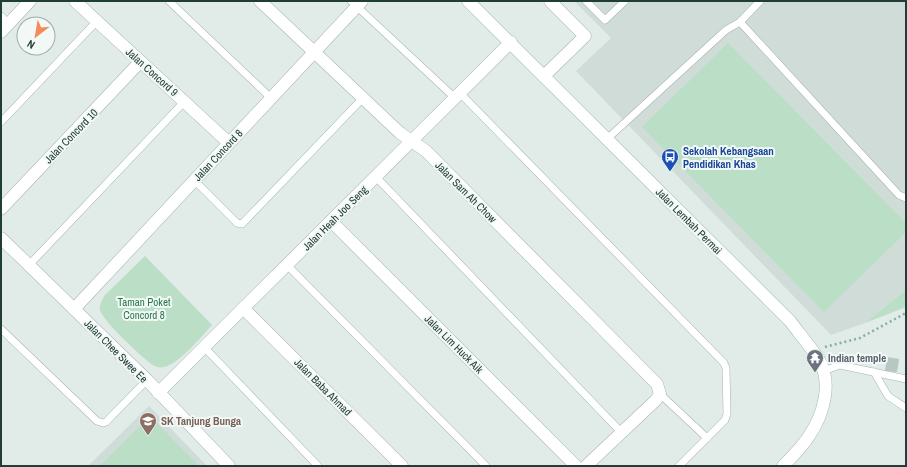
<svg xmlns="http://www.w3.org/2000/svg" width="907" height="467" font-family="'Archivo Narrow',sans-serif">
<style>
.built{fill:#d0dcd7}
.green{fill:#badec6}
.building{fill:#b7c7c1}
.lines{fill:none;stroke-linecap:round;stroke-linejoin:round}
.service-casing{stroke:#a4b4b0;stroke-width:8}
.minor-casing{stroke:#a4b4b0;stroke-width:13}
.secondary-casing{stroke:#a0b8b1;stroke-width:13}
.path{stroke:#81b0a5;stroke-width:2.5;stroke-dasharray:2 3;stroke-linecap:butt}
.service{stroke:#fff;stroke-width:7}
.minor{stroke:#fff;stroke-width:12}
.secondary{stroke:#fff;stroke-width:12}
.labels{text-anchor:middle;stroke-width:4;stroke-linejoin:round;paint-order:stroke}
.street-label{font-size:11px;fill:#213d38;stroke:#f2f8f6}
.transit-label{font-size:11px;font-weight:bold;fill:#164399;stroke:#f2f8f6;text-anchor:start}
.park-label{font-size:11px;fill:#2b754d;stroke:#f2f8f6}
.worship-label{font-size:11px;font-weight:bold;fill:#5b616d;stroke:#f2f8f6;text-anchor:start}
.education-label{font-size:11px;font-weight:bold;fill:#785e54;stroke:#f2f8f6;text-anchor:start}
</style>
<rect width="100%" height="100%" fill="#e1ece8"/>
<!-- built -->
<g class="built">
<path d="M574,1h332v289l-41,33 -34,12 -255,-264 35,-33z"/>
<path d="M149,406l58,60h-119z"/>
</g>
<!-- green -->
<g class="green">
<path d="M728,43l178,180v9l-82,80 -182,-185z"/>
<path d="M145,256l67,69c-10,11 -33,39 -48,42 -3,1 -9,0 -11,-2 -10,-6 -51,-45 -53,-55 -1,-6 2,-10 5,-15z"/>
<path d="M906,290v17l-41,16z"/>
<path d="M150,416l49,50h-99z"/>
</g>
<!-- building -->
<path class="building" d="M887,357l12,2 -2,13 -12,-1z"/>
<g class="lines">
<defs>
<g id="service">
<path d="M169,1l102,97"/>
<path d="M351,1l104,97"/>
<path d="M586,1l19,19 20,-19"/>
<path d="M1,16l8,8"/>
<path d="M740,22l159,173 7,3"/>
<path d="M460,93l264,270 2,5 1,46 -2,6 -46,46"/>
<path d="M1,122l96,-101"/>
<path d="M607,139l119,-109 14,-8 20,-21"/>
<path d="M376,177l246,256"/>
<path d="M194,180l43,43 5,1 121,-126"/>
<path d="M29,265l155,-163"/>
<path d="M287,265l199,201"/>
<path d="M1,329l96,92 6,2 3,-1 41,-42"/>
<path d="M204,347l114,119"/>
<path d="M823,371l17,-6 66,14"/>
<path d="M874,372l14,24 18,12"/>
<path d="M660,394l47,44"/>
</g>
<g id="minor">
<path d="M75,1l154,142"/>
<path d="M260,1l140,132 26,18 231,233 3,10 -4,6 -70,66"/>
<path d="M1,32l29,-31"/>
<path d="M544,76l41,-40 -35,-35"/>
<path d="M1,209l139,-147"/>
<path d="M331,221l245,245"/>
<path d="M1,238l146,142 82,86"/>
<path d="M243,308l159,158"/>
<path d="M74,309l288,-308"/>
<path d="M158,393l353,-351"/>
</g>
<path id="secondary" d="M468,1l322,320c9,12 19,24 28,37 15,24 6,56 -9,78 -7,11 -17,21 -26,30"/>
</defs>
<!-- service casing -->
<use href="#service" class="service-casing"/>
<!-- minor casing -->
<use href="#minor" class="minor-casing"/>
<!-- secondary casing -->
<use href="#secondary" class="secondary-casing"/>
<!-- path -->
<path class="path" d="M825,347l35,-9 46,-25"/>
<!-- service -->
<use href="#service" class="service"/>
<!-- minor -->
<use href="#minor" class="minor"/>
<!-- secondary -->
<use href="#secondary" class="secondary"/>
</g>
<!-- icons -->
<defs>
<symbol id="bus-pin" viewBox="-11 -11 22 30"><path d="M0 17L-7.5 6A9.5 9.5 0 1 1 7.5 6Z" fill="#1a4fb4" stroke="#f2f8f6"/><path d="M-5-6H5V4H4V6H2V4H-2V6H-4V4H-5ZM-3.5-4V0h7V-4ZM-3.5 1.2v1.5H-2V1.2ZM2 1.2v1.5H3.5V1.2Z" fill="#fff"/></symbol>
<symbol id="temple-pin" viewBox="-11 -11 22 30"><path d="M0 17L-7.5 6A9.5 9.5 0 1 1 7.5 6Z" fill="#6b7280" stroke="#f2f8f6"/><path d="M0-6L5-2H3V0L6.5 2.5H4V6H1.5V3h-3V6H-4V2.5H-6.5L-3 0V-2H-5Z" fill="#fff"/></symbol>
<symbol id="school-pin" viewBox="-11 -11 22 30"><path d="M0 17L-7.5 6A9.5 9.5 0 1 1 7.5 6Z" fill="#8d6e63" stroke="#f2f8f6"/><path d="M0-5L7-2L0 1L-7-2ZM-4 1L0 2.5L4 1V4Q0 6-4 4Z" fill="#fff"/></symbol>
</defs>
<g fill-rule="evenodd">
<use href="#bus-pin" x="660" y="147" width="20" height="27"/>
<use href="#temple-pin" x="805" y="348" width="20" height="27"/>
<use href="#school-pin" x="138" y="411" width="20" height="27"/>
</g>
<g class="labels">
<!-- street labels -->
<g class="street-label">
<text transform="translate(152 72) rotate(42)" y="4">Jalan Concord 9</text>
<text transform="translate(71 136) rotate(-46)" y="4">Jalan Concord 10</text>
<text transform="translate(218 155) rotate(-47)" y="4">Jalan Concord 8</text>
<text transform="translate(466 192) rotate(45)" y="4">Jalan Sam Ah Chow</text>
<text transform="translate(335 218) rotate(-45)" y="4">Jalan Heah Joo Seng</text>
<text transform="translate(689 221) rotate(45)" y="4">Jalan Lembah Permai</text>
<text transform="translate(454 344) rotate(45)" y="4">Jalan Lim Huck Aik</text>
<text transform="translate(116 351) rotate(45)" y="4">Jalan Chee Swee Ee</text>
<text transform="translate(323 387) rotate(45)" y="4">Jalan Baba Ahmad</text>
</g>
<!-- transit labels -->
<g class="transit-label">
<text x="683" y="155">Sekolah Kebangsaan<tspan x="683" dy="13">Pendidikan Khas</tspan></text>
</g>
<!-- park labels -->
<g class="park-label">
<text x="144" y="306">Taman Poket<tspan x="144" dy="13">Concord 8</tspan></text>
</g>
<!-- worship labels -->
<g class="worship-label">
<text x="828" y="362">Indian temple</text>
</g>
<!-- education labels -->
<g class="education-label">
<text x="161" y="425">SK Tanjung Bunga</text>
</g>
</g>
<!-- border -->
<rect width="907" height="467" fill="none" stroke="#213d38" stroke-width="4"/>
<!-- north arrow -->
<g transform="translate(36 36) rotate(211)"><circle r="19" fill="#f2f8f6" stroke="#9eadaa"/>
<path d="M0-3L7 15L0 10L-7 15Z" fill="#f48a58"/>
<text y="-6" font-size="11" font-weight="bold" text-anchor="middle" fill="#213d38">N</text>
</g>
</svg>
